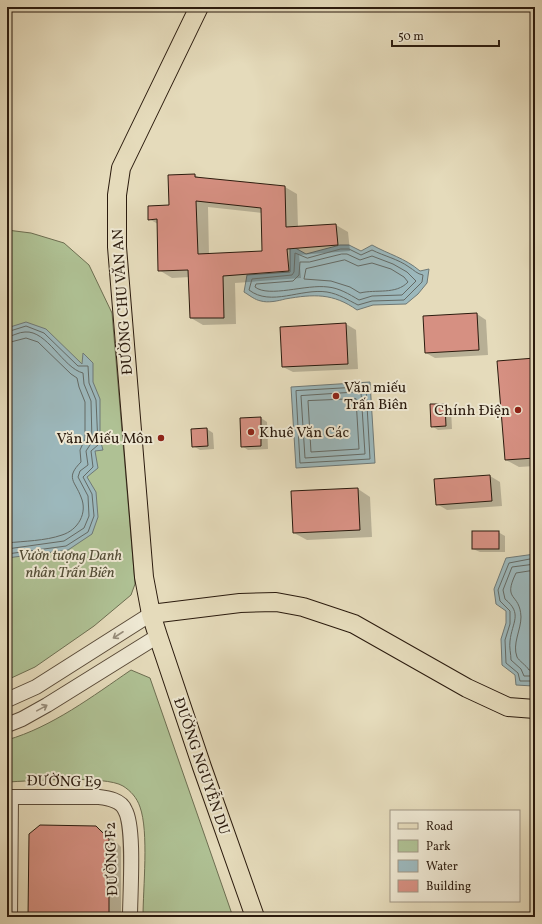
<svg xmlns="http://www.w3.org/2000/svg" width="542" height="924" font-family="Vollkorn,serif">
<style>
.green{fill:#afc194;stroke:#6d6e51}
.water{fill:#9cb8bc;stroke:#6f7976}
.shadow{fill:#0003;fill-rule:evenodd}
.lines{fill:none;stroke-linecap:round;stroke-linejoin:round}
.shore{stroke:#646a65;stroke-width:1}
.building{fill:#d69082;stroke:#2b1b0e;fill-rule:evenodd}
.minor-casing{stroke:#5a4b39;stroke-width:16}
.major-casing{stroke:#2b1b0e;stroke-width:20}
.minor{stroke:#eee8d3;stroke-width:14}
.major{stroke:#e5dbbb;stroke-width:18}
.oneway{stroke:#968c7a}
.poi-dot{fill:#8f2418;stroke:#eee8d3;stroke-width:1.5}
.labels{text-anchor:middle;stroke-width:4;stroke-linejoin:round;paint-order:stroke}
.street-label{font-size:15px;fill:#2b1b0e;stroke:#eee8d3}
.poi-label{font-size:15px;fill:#2b1b0e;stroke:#eee8d3;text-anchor:start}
.park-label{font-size:15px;font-style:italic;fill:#534d36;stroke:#eee8d3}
</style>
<rect width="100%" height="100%" fill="#e5dbbb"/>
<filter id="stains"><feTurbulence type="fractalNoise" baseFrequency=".005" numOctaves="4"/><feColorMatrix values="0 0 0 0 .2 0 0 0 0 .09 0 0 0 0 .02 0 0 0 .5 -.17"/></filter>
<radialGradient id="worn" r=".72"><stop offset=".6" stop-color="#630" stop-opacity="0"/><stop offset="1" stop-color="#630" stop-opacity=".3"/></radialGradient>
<!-- green -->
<g class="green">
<path d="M7,230l24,3 33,10 25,22 23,48 23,271 -4,11 -37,31 -59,41 -28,13z"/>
<path d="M131,670l19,8 83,239h-90c0,-29 6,-85 -3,-110 -3,-9 -9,-16 -17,-21 -18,-11 -93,-5 -116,-4v-42c45,-13 86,-44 124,-70z"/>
</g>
<!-- water -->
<g class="water">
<path d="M290,245l16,9 34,-9h9l12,6 11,-6c16,9 33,13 48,26l9,-2 -2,14 -9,11 -12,10 -33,1 -16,5c-24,-17 -43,-16 -72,-11 -7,2 -17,4 -24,2 -6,-1 -12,-6 -17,-9l3,-17 43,-3z"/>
<path d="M26,322l20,7 36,35 1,-11 10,10v19l7,17v40l3,11 -8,1 3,17 -11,9 9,15 2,25 -6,17 -24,16 -61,8v-230z"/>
<path d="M370,382l5,81 -79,5 -5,-81z"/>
<path d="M535,554v119l-2,13 -17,-1 -1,-10 -13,-10 -1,-26 5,-16v-12l-10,-7 -2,-15 12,-31z"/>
</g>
<!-- shadow -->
<g class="shadow">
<path d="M195,175l6,4 84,8 12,7 1,33 38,-2 12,7 2,19 -51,4 2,23 -66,5 1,41 -33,1 -12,-7 -1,-41 -18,1 -13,-8 -1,-46 -9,-5 21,-13zM208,207l54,6 1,39 -54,3z"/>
<path d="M477,314l9,6 2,35 -53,3 -9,-5z"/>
<path d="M346,324l10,6 2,39 -65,3 -10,-5z"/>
<path d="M535,359v107l-16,1 -13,-7z"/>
<path d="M444,405l7,4 1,20 -14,1 -6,-4z"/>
<path d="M261,418l6,4 1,27 -20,1 -6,-4z"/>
<path d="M207,429l6,4 1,16 -14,1 -7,-4z"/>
<path d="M490,476l10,6 2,24 -55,4 -10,-6 -2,-24z"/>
<path d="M358,489l12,8 2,40 -65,3 -13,-7z"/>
<path d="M498,532l7,4v16h-25l-7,-3z"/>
<path d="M96,827l13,8 12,12v70h-91z"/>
</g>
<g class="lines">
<!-- shore -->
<g class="shore">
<path d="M341,249h8l12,6 11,-5c12,6 26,9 37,17 5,3 8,7 14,8l-1,7 -18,18 -32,1 -14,4c-10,-5 -19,-11 -31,-13 -26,-4 -56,15 -78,-2l3,-11 40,-4 2,-3 1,-19 12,5z"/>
<path d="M342,254h5l13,6 12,-4 21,8 14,8 9,9 -14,14 -30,1 -13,4c-10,-6 -20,-12 -31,-13 -22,-3 -59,11 -73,0l1,-3 37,-3 6,-6 1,-13h9z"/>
<path d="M345,260l13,6 14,-3 19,6 13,8 4,5c-12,13 -32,7 -48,11l-10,-6 -19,-6 -27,-2 2,-10z"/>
<path d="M7,332l19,-6 18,7 34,33h10l1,17 7,17 2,45 -7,6 2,16 -10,10 9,17 2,22 -6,16 -22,14 -59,8"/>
<path d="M7,337c6,-1 12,-5 18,-5 22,-2 38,36 58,41l1,11 7,17 1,41 -6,9 2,14 -8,6 -2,6 10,19 1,20 -5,12 -20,13 -57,8"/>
<path d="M7,343l19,-5 12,4 33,32 6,4 2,9 6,15v37l-5,11 1,12c-16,16 -6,19 0,35 7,16 -3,33 -19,38 -17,6 -38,6 -55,8"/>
<path d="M366,387l4,72 -70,4 -4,-72z"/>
<path d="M361,392l4,62 -60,4 -4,-62z"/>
<path d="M356,399l3,50 -48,3 -3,-51z"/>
<path d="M535,558l-26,5 -11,27 2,11 10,10v13l-5,16 1,23 12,10 2,8h15"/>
<path d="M535,564l-23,3 -9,23 2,9c18,15 7,23 5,42 -1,6 1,13 1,19l10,9 3,7h11"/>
<path d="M535,570l-19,3c-14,29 4,19 5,44 0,13 -9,27 -4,40 2,4 9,8 12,13h6"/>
</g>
</g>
<!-- building -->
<g class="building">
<path d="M195,174v3l90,9 1,41 50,-3 2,21 -51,4 2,22 -66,5 1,42h-34l-2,-48 -30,1 -1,-52 -9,1v-14l21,-1 -1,-30zM196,201l65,7 1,43 -64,3z"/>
<path d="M477,313l2,37 -54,3 -2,-37z"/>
<path d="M346,323l2,41 -66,3 -2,-40z"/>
<path d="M535,358v100l-30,2 -8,-99z"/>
<path d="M430,404h15l1,22 -15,1z"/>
<path d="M261,417v29l-20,1 -1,-29z"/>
<path d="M207,428l1,18 -16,1 -1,-18z"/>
<path d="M490,475l2,26 -56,4 -2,-26z"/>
<path d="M358,488l2,42 -67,3 -2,-42z"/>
<rect x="472" y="531" width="27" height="18"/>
<path d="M40,825l56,1 13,13v78h-81l1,-83z"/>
</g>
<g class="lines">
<defs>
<g id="minor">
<path d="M7,700l29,-13 115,-73"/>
<path d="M7,725l15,-6 25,-14 111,-69"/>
<path d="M7,797h92c9,1 22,3 26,13 10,17 5,84 5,107"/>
<path d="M10,917l1,-120"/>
</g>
<g id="major">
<path d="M199,7l-78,161 -4,27v52l27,330 7,37 7,22 44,131 53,150"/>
<path d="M151,614l89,-11 36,-1 27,5 51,17 113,64 41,19 27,2"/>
</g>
</defs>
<!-- minor casing -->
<use href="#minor" class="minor-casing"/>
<!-- major casing -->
<use href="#major" class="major-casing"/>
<!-- minor -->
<use href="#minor" class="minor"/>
<!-- major -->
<use href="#major" class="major"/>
</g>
<!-- one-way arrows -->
<defs><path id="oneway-shaft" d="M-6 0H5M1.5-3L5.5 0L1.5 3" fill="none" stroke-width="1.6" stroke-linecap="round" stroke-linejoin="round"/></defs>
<g class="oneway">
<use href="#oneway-shaft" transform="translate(118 635) rotate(147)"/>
<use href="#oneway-shaft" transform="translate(42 708) rotate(-29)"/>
</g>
<!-- markers -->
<g class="poi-dot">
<circle cx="336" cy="396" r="4"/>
<circle cx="518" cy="410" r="4"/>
<circle cx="251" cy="432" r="4"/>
<circle cx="161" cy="438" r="4"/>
</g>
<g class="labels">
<!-- street labels -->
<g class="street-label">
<text transform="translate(122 302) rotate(-94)" y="5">ĐƯỜNG CHU VĂN AN</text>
<text transform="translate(202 766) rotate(71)" y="5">ĐƯỜNG NGUYỄN DU</text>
<text transform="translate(64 781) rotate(1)" y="5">ĐƯỜNG E9</text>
<text transform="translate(111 859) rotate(-92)" y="5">ĐƯỜNG F2</text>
</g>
<!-- poi labels -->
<g class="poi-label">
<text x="344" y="392">Văn miếu<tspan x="344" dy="17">Trấn Biên</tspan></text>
<text x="510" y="415" text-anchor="end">Chính Điện</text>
<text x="259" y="437">Khuê Văn Các</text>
<text x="153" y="443" text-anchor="end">Văn Miếu Môn</text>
</g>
<!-- park labels -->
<g class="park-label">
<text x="70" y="560">Vườn tượng Danh<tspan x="70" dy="17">nhân Trấn Biên</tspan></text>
</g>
</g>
<!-- margin -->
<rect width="542" height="924" fill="none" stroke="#e5dbbb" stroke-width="24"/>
<rect x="8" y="8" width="526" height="908" fill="none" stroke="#2b1b0e" stroke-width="2"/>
<rect x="12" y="12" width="518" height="900" fill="none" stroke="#2b1b0e"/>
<!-- legend -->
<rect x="390" y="810" width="130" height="92" fill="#eee8d3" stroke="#a09684"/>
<rect x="398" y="823" width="20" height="6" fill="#e5dbbb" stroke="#a09684"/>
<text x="426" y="830" font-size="12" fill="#2b1b0e">Road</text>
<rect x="398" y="840" width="20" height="12" fill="#afc194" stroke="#a09684"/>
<text x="426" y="850" font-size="12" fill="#2b1b0e">Park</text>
<rect x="398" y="860" width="20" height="12" fill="#9cb8bc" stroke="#a09684"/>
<text x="426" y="870" font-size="12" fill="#2b1b0e">Water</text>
<rect x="398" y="880" width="20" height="12" fill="#d69082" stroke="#a09684"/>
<text x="426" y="890" font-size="12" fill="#2b1b0e">Building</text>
<!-- scale -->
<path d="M392 40v6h107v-6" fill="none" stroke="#2b1b0e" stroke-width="2"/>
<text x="398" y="40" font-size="12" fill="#2b1b0e" stroke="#eee8d3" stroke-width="3" paint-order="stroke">50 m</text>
<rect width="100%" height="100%" filter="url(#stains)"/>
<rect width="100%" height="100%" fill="url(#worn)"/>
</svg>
